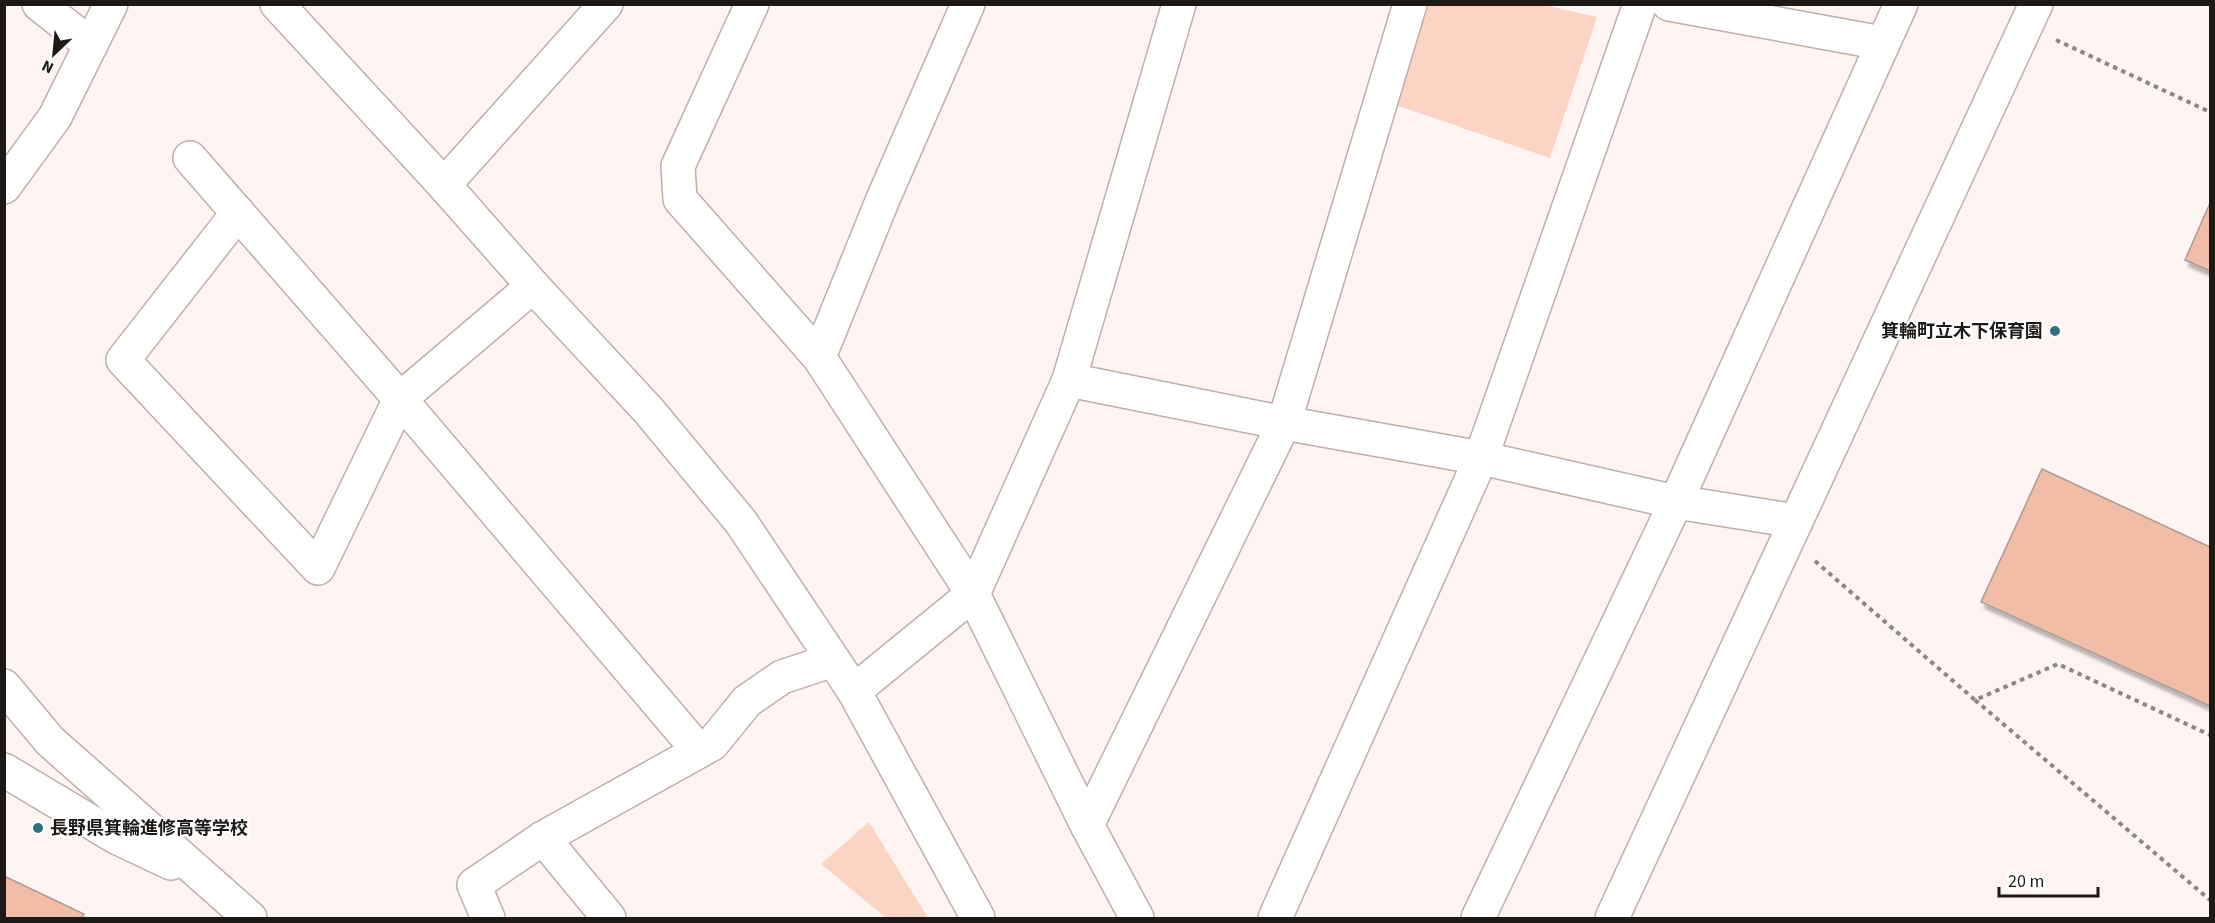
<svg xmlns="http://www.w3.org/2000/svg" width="2215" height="923" font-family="'Source Sans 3','Noto Sans JP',sans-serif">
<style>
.green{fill:#fbd4c3}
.building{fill:#f1bda6;stroke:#a99c97;stroke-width:1.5;filter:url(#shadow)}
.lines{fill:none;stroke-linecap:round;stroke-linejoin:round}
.minor-casing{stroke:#bdafaa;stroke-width:36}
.tertiary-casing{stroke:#bdafaa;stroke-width:36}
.path{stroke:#8d8684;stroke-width:4;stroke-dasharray:4.5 4.5;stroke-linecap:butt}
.minor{stroke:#fff;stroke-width:33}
.tertiary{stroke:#fff;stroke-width:33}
.poi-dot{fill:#2f7083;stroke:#fff;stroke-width:2}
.labels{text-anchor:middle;stroke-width:4.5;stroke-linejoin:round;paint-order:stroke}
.poi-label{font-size:18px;font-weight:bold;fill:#1d1917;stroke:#fff;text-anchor:end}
</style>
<defs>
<filter id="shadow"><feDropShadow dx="3.5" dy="6" stdDeviation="1.5" flood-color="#0004"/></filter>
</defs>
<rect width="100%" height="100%" fill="#fef5f2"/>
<!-- green -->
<g class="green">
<path d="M1428,5h116l53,12 -47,141 -157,-54z"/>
<path d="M869,822l59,96h-42l-65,-54z"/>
</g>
<!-- building -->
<g class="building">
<path d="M2210,203v68l-25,-11z"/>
<path d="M2042,469l168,78v159l-229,-104z"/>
<path d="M4,876l80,38 -2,4h-78z"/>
</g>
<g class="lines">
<defs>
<g id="minor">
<path d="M39,4l52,41"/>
<path d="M752,4l-74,162 2,33 139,158 154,237 114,231 50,93"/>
<path d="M1669,4l213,39"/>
<path d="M190,158l210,241 299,352"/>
<path d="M444,185l162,-181"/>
<path d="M4,187l51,-70 56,-113"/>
<path d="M238,213l-115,147 195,208 82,-169 133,-113"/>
<path d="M819,357l64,-158 85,-195"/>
<path d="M1069,380l215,43 197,35 195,44 120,19"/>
<path d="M4,686l46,55 200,177"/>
<path d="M854,691l119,-97 96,-214 110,-376"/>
<path d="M4,770l112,67 55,26"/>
<path d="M1087,825l197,-402 126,-419"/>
<path d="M543,838l66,80"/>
<path d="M488,918l-14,-33 69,-47 169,-94 35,-43 35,-24 51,-17"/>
<path d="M1275,918l206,-460 159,-454"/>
<path d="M1478,918l198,-416 225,-498"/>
<path d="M1612,918l424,-914"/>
</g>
<path id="tertiary" d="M277,4l167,181 89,101 116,125 92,111 113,169 124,227"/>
</defs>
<!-- minor casing -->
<use href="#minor" class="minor-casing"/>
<!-- tertiary casing -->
<use href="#tertiary" class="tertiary-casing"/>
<!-- path -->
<g class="path">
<path d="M2056,40l154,72"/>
<path d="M1815,561l160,139 83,-36 152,71"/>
<path d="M1975,700l235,200"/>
</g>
<!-- minor -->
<use href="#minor" class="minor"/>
<!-- tertiary -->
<use href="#tertiary" class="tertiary"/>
</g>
<!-- markers -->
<g class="poi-dot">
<circle cx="2055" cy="331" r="6"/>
<circle cx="38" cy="828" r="6"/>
</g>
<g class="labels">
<!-- poi labels -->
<g class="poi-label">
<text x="2043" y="337">箕輪町立木下保育園</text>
<text x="50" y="834" text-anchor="start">長野県箕輪進修高等学校</text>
</g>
</g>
<!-- border -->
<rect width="2215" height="923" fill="none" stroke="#1d1917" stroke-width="12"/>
<!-- north arrow -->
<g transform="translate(54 54) rotate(206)" stroke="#ffffff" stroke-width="4.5" paint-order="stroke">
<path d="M0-4.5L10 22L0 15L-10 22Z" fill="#1d1917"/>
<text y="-9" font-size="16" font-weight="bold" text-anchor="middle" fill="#1d1917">N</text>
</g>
<!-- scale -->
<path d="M1999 887v9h99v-9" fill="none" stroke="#1d1917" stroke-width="3"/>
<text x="2008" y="887" font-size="18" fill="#1d1917" stroke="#ffffff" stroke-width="4.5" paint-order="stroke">20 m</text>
</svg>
